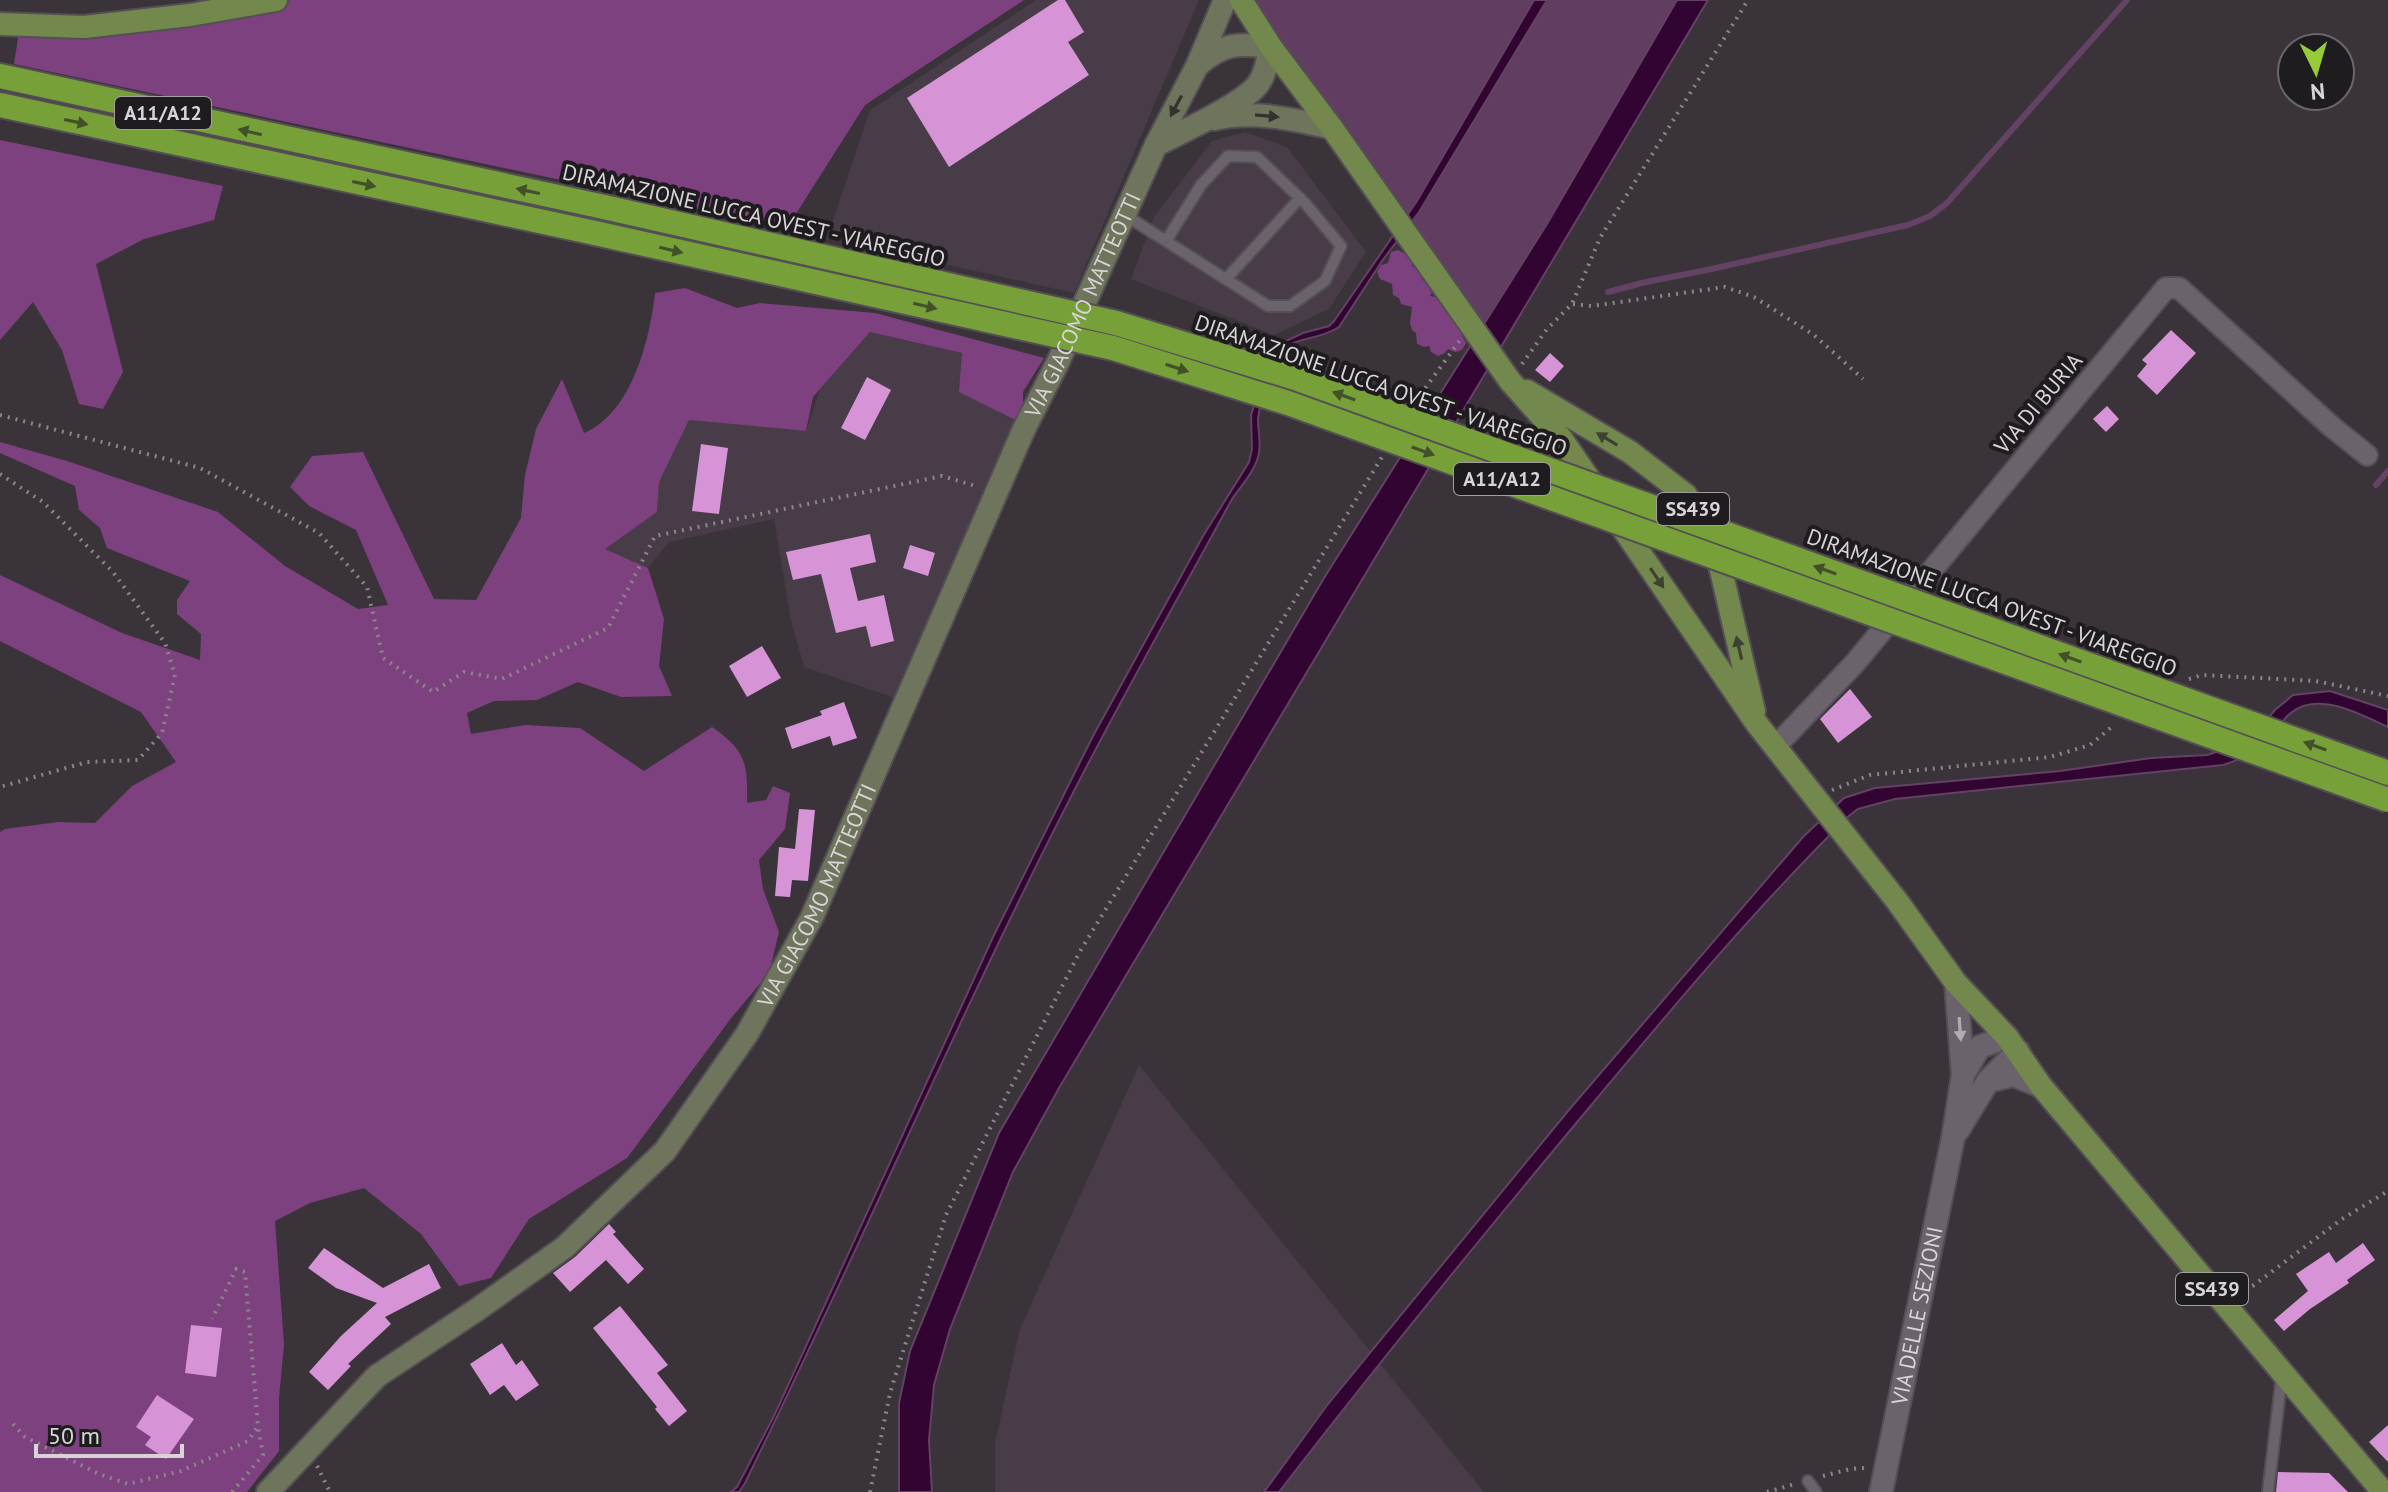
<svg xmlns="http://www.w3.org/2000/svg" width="2388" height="1492" font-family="'PT Sans',sans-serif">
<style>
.built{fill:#473c47}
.green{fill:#623d62}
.forest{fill:#7e417f}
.water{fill:#310432;stroke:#634264;stroke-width:2}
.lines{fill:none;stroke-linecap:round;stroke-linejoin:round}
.stream{stroke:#634264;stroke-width:6}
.building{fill:#d694d7}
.service-casing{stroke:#544f54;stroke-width:14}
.minor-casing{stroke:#544f54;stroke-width:24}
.tertiary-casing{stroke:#544f54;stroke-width:26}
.secondary-casing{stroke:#544f54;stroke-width:26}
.primary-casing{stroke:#544f54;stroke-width:26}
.motorway-casing{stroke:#544f54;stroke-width:28}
.path{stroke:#8c868c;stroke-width:4;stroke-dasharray:2 6;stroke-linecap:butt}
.service{stroke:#6b636b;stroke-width:10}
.minor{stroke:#6b636b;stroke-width:20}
.tertiary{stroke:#6b636b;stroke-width:22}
.secondary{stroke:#6f755c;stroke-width:22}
.primary{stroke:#72884c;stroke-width:22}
.motorway{stroke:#77a038;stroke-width:24}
.motorway-bridge-casing{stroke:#544f54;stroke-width:28;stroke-linecap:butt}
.motorway-bridge{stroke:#77a038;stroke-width:24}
.oneway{fill:#33322e}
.oneway2{fill:#425129}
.oneway3{fill:#3c422f}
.oneway4{fill:#b2acb2}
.labels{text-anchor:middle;stroke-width:8;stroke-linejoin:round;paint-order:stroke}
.shield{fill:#1f1c1f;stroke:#a09da0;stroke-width:2}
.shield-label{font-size:20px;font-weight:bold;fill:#d8d4d8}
.street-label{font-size:22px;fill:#d8d4d8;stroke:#1f1c1f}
</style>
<rect width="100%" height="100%" fill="#3a333a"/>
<!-- built -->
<g class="built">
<path d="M1036,0h163l-125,293 -247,-55 43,-128z"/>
<path d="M1245,132l42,15 79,105 -37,57 -55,26 -143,-56 23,-62 58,-76z"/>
<path d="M870,332l92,21 37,60 24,11 -125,275 -94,-32 -13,-46 -17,-102 -105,23 -21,26 -43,-19 52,-37 1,-30 31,-62 117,11 14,-42z"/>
<path d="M1139,1065l345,427h-489v-49l25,-114z"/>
</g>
<!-- green -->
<path class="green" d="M1241,0h436l-130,224 -71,111z"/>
<!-- forest -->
<g class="forest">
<path d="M271,0h753l-159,105 -78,123 -773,-164 6,-39z"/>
<path d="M0,140l223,46 -9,34 -70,19 -48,25 27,108 -20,37 -24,-5 -17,-54 -29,-48 -33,38z"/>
<path d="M1398,250l13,7 1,9 8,4 2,10 9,3 2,7 -3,6 12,2 2,10 8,3 12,16 -3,7 5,9 -4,7 -7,2 -7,-3 -3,4 -7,3 -7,-4 -2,-6 -5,1 -7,-3 -1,-11 -4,-3 -2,-7 2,-16 -11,-3 -2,-6 -6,-3 -1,-11 -12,-5 -3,-7 4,-7 7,-2 3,-11z"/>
<path d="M685,288l52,20 23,-5 115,10 169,45 -21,34v32l-64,-32 3,-39 -92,-21 -57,65 -7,34 -117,-11 -30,62 -2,30 -52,37 43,19 16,51 -5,47 13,30 -51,1 -43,-15 -41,18 -43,1 -27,12 4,21 54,-9 55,3 64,43 68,-44c33,23 36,35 35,76l19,-3 7,-14 17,7 -5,36 -26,31 4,29 16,43 -10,41 -37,44 -105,141 -98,61 -38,59 -32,8 -38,-52 -57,-46 -54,15 -35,18 9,123 -5,54v53l-32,41h-247v-660l5,-3 53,-7 37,1 37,-37 44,-24 -35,-50 -141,-71v-66l122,58 78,27 1,-26 -24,-20v-14l13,-19 -83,-33 -7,-20 -21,-18 -4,-24 -75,-33v-11l67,19 151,51 67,54 73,43 30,-4 -32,-75 -47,-24 -19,-19 22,-31 51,-4 71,147 42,1 45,-82 4,-43 11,-46 26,-50 22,54c48,-20 66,-94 71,-140z"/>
</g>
<!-- water -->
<g class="water">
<path d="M1534,0h13l-128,212 -37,49 -43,66c-17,12 -40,10 -58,22 -13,9 -21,54 -23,70 0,13 4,26 0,38 -4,15 -17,29 -26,42 -52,96 -106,191 -156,288 -118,229 -218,466 -331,696l-6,9h-8l6,-5 37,-71 220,-481 99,-199 110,-200 46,-74 3,-13 -1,-34 22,-68 30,-14 26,-7 5,-5 83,-120z"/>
<path d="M1677,0h31l-549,920 -100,168 -46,84 -63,157 -16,56 -5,55 3,52h-33v-89l11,-52 89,-218 325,-555 223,-354z"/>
<path d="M2330,691l58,19v17c-27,-12 -68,-36 -96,-15 -7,5 -12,13 -17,19 -15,19 -30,27 -52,34l-328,34 -37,10 -8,6c-101,99 -191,209 -282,318 -98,118 -195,237 -289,359h-15l64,-88 240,-293 235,-274 41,-39 31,-10 185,-17 91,-13 56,-3 19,-6 31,-18 18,-21 18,-15z"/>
</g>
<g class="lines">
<!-- stream -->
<g class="stream">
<path d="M1608,292l38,-10 61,-12 201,-45 22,-9 17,-13 180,-203"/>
<path d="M2376,485l12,-14"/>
</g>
</g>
<!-- building -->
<g class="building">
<path d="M1058,0h7l19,32 -16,10 21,33 -140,92 -42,-69z"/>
<path d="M2171,330l25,23 -39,42 -20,-19 10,-12 -5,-4z"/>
<path d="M1550,353l14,13 -14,16 -15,-12z"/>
<path d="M867,377l24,13 -26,50 -24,-12z"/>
<path d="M2107,406l12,13 -13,13 -13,-13z"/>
<path d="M701,444l27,4 -9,66 -27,-3z"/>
<path d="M870,534l6,28 -26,6 8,33 26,-6 10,46 -23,6 -5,-21 -30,7 -15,-59 -28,6 -7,-28z"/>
<path d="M910,545l25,8 -7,23 -25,-8z"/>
<path d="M762,646l19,32 -34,19 -18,-31z"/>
<path d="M1850,689l22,28 -34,26 -18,-24z"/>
<path d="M844,702l13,36 -24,8 -3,-10 -38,13 -7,-21 37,-13 -2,-4z"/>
<path d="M799,809l16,1 -7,71 -16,-1 -2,17 -15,-1 4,-49 16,2z"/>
<path d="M609,1224l7,8 -3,2 31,35 -16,15 -22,-24 -36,32 -17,-19 22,-16z"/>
<path d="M2363,1243l12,17 -28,20 2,3 -39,26 -26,22 -10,-11 34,-29 -12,-17 33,-22 7,11z"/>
<path d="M324,1248l59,40 46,-24 12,24 -56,29 6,7 -43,40 3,2 -23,24 -19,-18 32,-36 36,-33 -41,-15 -28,-20z"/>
<path d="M620,1306l48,59 -11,8 30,38 -18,15 -14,-17 2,-2 -64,-79z"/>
<path d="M191,1325l31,3 -6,49 -31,-4z"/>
<path d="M502,1343l14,22 6,-5 17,25 -23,16 -12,-16 -14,10 -20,-31z"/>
<path d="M157,1395l37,24 -28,40 -21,-14 6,-8 -15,-10z"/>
<path d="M2388,1425v37l-19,-20z"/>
<path d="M2278,1472l51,1 19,19h-72z"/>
</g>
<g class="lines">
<defs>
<g id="service">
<path d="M1125,215l143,91h22l35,-25 16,-35 -36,-43 -48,-46 -29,-1 -27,29 -35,56"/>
<path d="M1226,279l74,-81"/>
<path d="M1808,1481l8,11"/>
<path d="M2268,1492l14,-117"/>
</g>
<path id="minor" d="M1775,747l80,-84 311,-375h13l153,139 35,28"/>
<g id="tertiary">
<path d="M1956,983l7,92"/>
<path d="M1988,1081l25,-6 28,11"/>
<path d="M1958,1130l30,-49 30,-30"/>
<path id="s1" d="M1881,1492l72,-354 10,-63 16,-28 28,-10"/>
</g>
<g id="secondary">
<path d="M1214,119c40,-9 78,0 118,9"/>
<path d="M1156,145c26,-13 78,-37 99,-57 10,-10 12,-27 16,-41 -33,-4 -48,-4 -73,18"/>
<path id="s2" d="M268,1492l109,-116 101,-67 87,-62 100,-96 82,-117 65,-117 212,-488 34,-67 98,-217 41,-79 28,-66"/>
</g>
<g id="primary">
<path d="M1241,0l30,47 61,81 178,253 51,57 196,286 140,177 59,82 51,54 34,49 342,406"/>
<path d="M0,24l84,3 106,-12 86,-15"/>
<path d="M1527,391l103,61 56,43 34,71 34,145"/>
</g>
<g id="motorway">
<path d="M0,76l604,131"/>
<path d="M0,105l595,128"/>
</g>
</defs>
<!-- service casing -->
<use href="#service" class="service-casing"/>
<!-- minor casing -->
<use href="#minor" class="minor-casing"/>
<!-- tertiary casing -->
<use href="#tertiary" class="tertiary-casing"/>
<!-- secondary casing -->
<use href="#secondary" class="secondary-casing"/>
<!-- primary casing -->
<use href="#primary" class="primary-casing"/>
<!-- motorway casing -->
<use href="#motorway" class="motorway-casing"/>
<!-- path -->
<g class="path">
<path d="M1573,304l19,2 133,-19 29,10 60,38 49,44"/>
<path d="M1522,364l25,-35 25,-25 28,-66 148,-238"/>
<path d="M1416,401l44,-61"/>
<path d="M0,415l200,53 119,65 48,54 16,71 50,34 31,-20 38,7 106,-51 47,-92 287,-60 34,10"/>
<path d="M0,474l43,28 70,70 52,71 10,32 -13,58 -24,27 -51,2 -87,25"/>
<path d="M2189,679l13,-4 114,6 72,15"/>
<path d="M1832,790l38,-15 180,-18 40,-12 24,-20"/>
<path d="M2238,1293l16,-8 88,-66 46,-28"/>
<path d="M13,1424l12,13 74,37 29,10 53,-13 67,-30 10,-15 -13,-154 -9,-3 -24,50"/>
<path d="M317,1466l13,26"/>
<path d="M1823,1476l27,-7 15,-1"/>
<path d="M232,1492l31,-37 -5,-29"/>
<path d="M870,1492l20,-99 56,-178 133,-262 303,-496"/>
<path d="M1767,1492l28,-8"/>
</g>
<!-- service -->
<use href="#service" class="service"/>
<!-- minor -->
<use href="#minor" class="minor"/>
<!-- tertiary -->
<use href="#tertiary" class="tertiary"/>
<!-- secondary -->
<use href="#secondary" class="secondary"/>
<!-- primary -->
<use href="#primary" class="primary"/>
<!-- motorway -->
<use href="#motorway" class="motorway"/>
<defs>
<g id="motorway-bridge">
<path d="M604,207l512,116 179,55 1093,395"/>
<path d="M595,233l518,115 175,55 1100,397"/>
</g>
</defs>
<!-- motorway-bridge casing -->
<use href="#motorway-bridge" class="motorway-bridge-casing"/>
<!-- motorway-bridge -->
<use href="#motorway-bridge" class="motorway-bridge"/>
</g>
<!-- one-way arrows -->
<defs><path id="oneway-solid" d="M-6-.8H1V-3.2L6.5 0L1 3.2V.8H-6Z" transform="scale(2)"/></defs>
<g class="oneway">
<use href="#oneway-solid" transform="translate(1176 106) rotate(118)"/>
<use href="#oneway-solid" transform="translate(1267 116) rotate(5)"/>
</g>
<g class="oneway2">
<use href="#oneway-solid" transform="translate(76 122) rotate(12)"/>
<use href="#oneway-solid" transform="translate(250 132) rotate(-167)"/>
<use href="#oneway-solid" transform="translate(364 184) rotate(12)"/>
<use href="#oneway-solid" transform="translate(528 191) rotate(-168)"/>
<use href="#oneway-solid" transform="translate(671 250) rotate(13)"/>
<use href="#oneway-solid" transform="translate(925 306) rotate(13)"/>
<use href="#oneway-solid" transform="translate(1177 368) rotate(18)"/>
<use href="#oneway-solid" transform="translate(1344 396) rotate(-160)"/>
<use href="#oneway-solid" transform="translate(1423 451) rotate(20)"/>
<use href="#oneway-solid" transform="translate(1825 570) rotate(-160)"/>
<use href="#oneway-solid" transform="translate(2070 658) rotate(-160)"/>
<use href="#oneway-solid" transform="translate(2315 746) rotate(-160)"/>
</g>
<g class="oneway3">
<use href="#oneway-solid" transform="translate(1607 439) rotate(-149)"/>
<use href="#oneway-solid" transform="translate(1657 578) rotate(56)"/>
<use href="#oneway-solid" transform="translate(1739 648) rotate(-103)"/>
</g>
<use class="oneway4" href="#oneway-solid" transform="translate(1960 1029) rotate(86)"/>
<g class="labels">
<!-- shield labels -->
<g class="shield">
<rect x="115" y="97" width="96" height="32" rx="6"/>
<rect x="1454" y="463" width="96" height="32" rx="6"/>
<rect x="1657" y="493" width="72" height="32" rx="6"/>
<rect x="2176" y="1273" width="72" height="32" rx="6"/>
</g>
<g class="shield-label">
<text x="163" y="120">A11/A12</text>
<text x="1502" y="486">A11/A12</text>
<text x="1693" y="516">SS439</text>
<text x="2212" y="1296">SS439</text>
</g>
<!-- street labels -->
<g class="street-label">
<text transform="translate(754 215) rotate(13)" y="8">DIRAMAZIONE LUCCA OVEST - VIAREGGIO</text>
<text dy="8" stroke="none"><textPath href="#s2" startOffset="1472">VIA GIACOMO MATTEOTTI</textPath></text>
<text transform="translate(1381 385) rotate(19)" y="8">DIRAMAZIONE LUCCA OVEST - VIAREGGIO</text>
<text transform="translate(2038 403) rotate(-50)" y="8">VIA DI BURIA</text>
<text transform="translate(1992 602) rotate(20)" y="8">DIRAMAZIONE LUCCA OVEST - VIAREGGIO</text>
<text dy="8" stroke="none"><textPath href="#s2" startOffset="824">VIA GIACOMO MATTEOTTI</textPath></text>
<text dy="8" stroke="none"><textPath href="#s1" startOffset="180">VIA DELLE SEZIONI</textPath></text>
</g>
</g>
<!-- north arrow -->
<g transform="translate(2316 72) rotate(175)"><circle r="38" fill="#1f1c1f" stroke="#696669" stroke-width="2"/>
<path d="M0-6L14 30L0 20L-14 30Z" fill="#96cc3a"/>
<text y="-12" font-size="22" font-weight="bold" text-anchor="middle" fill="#d8d4d8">N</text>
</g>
<!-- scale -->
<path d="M36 1444v12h146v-12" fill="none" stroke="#d8d4d8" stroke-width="4"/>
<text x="48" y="1444" font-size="24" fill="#d8d4d8" stroke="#1f1c1f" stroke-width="6" paint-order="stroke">50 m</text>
</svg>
